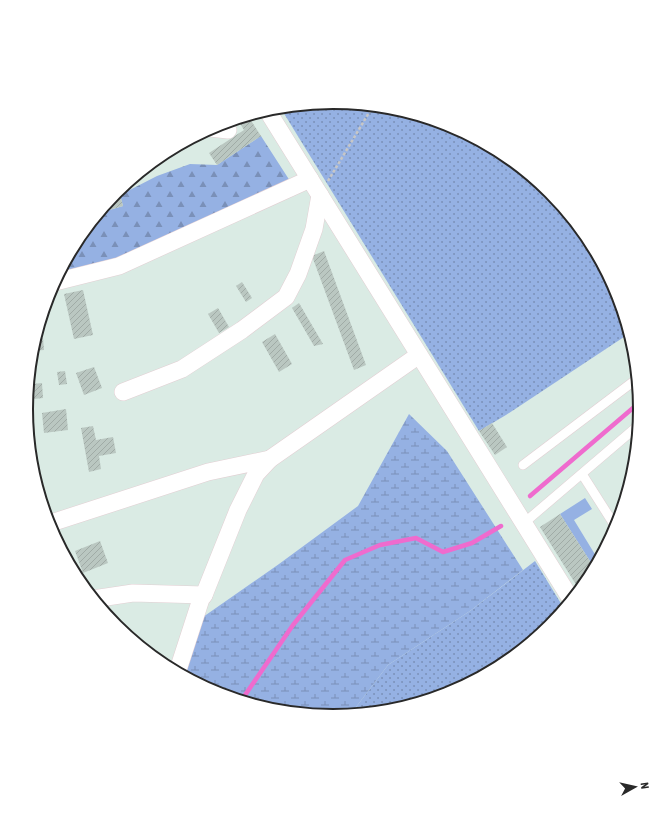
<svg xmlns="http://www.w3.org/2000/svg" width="667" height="819" font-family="'Asap Condensed',sans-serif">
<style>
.grass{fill:url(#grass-dots)}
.forest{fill:url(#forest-firs)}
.wetland{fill:url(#wetland-marsh)}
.garden{fill:#95b1e3}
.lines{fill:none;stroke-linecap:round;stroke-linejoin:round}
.stream{stroke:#ef6bce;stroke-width:4.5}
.building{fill:url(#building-hatch)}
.service-casing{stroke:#e2cfd3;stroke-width:10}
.minor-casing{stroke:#e2cfd3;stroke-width:18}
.path{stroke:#c7c7c7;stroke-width:2.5;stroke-dasharray:3 2;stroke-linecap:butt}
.service{stroke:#fff;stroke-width:9}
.minor{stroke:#fff;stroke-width:17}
.rim{fill:none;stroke:#292929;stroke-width:2}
</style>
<defs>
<pattern id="grass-dots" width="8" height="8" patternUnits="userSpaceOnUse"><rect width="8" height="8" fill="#95b1e3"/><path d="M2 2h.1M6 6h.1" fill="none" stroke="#7a90b8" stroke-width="1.8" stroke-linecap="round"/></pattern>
<pattern id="forest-firs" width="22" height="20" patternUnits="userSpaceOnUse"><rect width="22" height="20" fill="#95b1e3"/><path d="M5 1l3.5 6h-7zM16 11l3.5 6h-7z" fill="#7a90b8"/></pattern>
<pattern id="wetland-marsh" width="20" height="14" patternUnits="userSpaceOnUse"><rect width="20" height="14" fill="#95b1e3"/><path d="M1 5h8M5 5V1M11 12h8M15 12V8" fill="none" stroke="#7a90b8"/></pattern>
<pattern id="building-hatch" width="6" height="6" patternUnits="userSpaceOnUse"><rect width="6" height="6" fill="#bac7c1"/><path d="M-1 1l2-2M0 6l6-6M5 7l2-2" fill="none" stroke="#a0aba6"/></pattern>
</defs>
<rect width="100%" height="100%" fill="#daebe4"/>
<!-- grass -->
<g class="grass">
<path d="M334,102l60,6 57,17 54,29 46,38 38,47 29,53 12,41 -124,82 -27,16 -199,-324z"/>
<path d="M535,561l30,49 -14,17 -47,38 -53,29 -58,17 -43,4 38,-50 82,-54z"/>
</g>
<!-- forest -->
<path class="forest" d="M261,136l29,45 -171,85 -64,16 23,-44 21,-25 24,-7 -3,-11 37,-19 33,-12 27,1z"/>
<!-- wetland -->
<path class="wetland" d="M409,414l38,37 76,119 -53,41 -82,54 -38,50 -17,2 -60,-6 -57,-17 -39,-21 16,-49 86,-60 79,-58z"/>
<!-- garden -->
<path class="garden" d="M585,498l7,11 -18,11 25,41 -4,8 -35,-55z"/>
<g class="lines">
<!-- stream -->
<g class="stream">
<path d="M530,496l110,-94"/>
<path d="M241,701l52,-76 52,-65 35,-15 36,-7 27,14 29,-9 29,-17"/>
</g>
</g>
<!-- building -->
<g class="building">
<path d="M248,116l13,20 -44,29 -8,-12 35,-23 -7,-11z"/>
<path d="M120,195l3,11 -24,7 13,-16z"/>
<path d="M324,251l42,114 -12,5 -42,-114z"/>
<path d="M242,282l10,16 -6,4 -10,-16z"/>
<path d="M83,290l10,45 -19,4 -10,-45z"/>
<path d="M299,303l24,41 -9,2 -22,-38z"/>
<path d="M218,308l11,19 -10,6 -11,-19z"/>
<path d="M275,334l17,30 -13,8 -17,-30z"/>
<path d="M43,338l1,12 -12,1 3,-12z"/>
<path d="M94,367l8,21 -18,7 -8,-22z"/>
<path d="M65,371l2,13 -8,1 -2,-13z"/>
<path d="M42,383l1,15 -9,1 -1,-15z"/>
<path d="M66,409l2,21 -24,3 -2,-20z"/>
<path d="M492,423l15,24 -12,8 -16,-24z"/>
<path d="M93,426l3,14 17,-3 3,16 -17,3 2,13 -12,3 -8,-44z"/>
<path d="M560,514l35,55 -6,12 -9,10 -40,-64z"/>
<path d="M100,541l8,22 -25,10 -8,-22z"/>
<path d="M86,581l2,12 -9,-11z"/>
</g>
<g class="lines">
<defs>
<g id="service">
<path d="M523,465l115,-87"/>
<path d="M582,474l35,55"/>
<path d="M524,523l116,-99"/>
</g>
<g id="minor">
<path d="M267,110l305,491"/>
<path d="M210,128l18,2"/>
<path d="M55,282l64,-16 191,-87"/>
<path d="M123,392l59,-23 60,-39 44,-33 12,-23 16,-45 6,-34"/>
<path d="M48,524l160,-52 62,-13"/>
<path d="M93,599l40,-6 71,2"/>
<path d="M177,673l24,-74 3,-4 34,-85 18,-36 14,-15 149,-104"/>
</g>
</defs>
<!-- service casing -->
<use href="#service" class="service-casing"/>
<!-- minor casing -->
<use href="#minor" class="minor-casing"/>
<!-- path -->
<path class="path" d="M328,181l45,-75"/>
<!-- service -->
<use href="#service" class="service"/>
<!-- minor -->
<use href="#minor" class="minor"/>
</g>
<!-- crop -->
<path d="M0 0H667V819H0ZM33 409a300 300 0 1 1 600 0a300 300 0 1 1-600 0Z" fill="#fff" fill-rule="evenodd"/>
<path class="rim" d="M33 409a300 300 0 1 1 600 0a300 300 0 1 1-600 0Z"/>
<!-- north arrow -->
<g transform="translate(635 787) rotate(82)" stroke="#ffffff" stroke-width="3" paint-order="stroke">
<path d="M0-3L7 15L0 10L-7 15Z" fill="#292929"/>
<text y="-6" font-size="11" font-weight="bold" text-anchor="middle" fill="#292929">N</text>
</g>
</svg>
